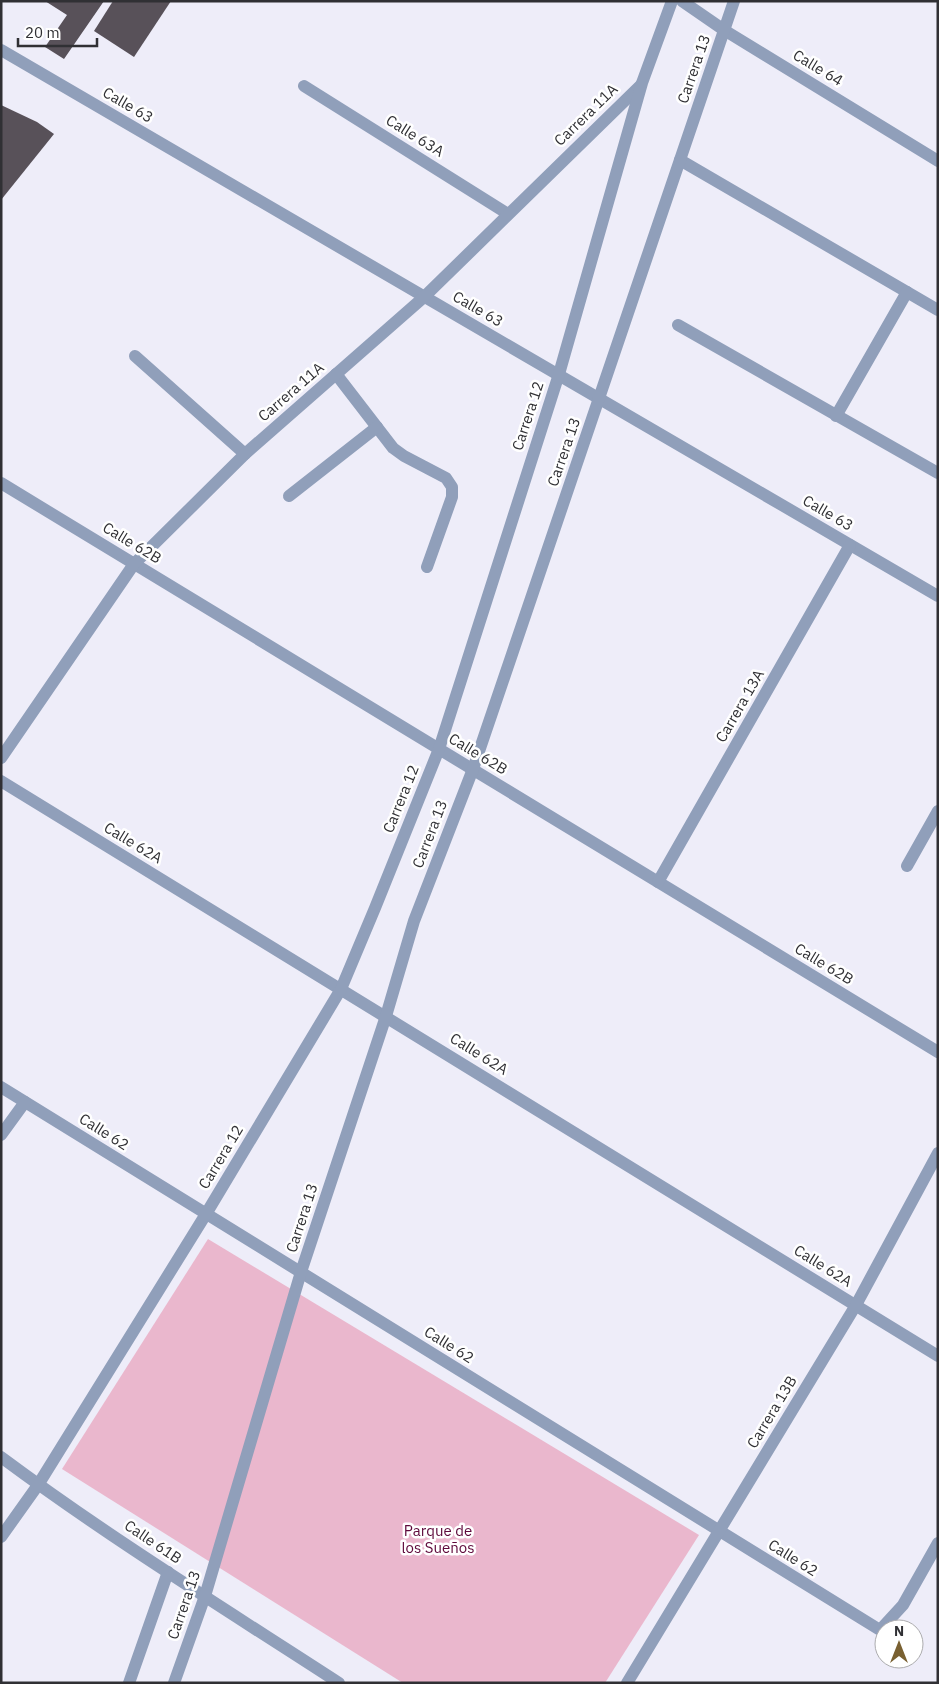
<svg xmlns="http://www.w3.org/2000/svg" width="939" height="1684" font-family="'IBM Plex Sans',sans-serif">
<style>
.green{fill:#eab7cd}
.building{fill:#585159}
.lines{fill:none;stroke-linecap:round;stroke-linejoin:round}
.minor{stroke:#909fba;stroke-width:12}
.labels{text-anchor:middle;stroke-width:5;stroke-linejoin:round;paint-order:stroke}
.street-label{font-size:15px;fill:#303034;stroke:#fff}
.park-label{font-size:15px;fill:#5e093b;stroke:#fff}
</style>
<rect width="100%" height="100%" fill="#eeedf9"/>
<!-- green -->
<path class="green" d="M208,1239l491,296 -94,148h-202l-341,-214z"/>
<!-- building -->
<g class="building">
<path d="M45,1h59l-40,58 -19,-12 22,-32z"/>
<path d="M113,1h58l-37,56 -40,-26z"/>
<path d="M1,105l36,17 17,12 -53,66z"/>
</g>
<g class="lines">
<!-- minor -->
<g class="minor">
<path d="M682,1l42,29 214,131"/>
<path d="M1,50l937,546"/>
<path d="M304,86l204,128"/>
<path d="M680,160l258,150"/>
<path d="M678,325l260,148"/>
<path d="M135,356l110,98"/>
<path d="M336,374l57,74 11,8 42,22 6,9v10l-25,70"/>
<path d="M836,416l71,-124"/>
<path d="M1,483l937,569"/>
<path d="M289,496l88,-69"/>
<path d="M1,758l133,-194 111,-110 179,-157 217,-212"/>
<path d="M1,781l937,575"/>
<path d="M907,866l31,-55"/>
<path d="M658,882l192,-337"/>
<path d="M1,1087l879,543 23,-25 35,-62"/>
<path d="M1,1135l24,-33"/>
<path d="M1,1457c109,81 224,152 338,226"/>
<path d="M1,1537l37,-52 168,-271 135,-225 34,-81 64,-159 120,-375 83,-291 30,-82"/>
<path d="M129,1683l39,-111"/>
<path d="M174,1683l31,-87 96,-324 85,-256 28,-95 59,-152 261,-768"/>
<path d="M627,1683l229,-378 82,-152"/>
</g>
</g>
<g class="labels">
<!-- street labels -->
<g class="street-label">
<text transform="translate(818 68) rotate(31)" y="5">Calle 64</text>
<text transform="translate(694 69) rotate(-71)" y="5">Carrera 13</text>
<text transform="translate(128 105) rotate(30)" y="5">Calle 63</text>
<text transform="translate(586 115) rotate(-44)" y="5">Carrera 11A</text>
<text transform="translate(415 136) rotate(32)" y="5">Calle 63A</text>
<text transform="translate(478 309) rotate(30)" y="5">Calle 63</text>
<text transform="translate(291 392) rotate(-41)" y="5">Carrera 11A</text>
<text transform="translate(528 416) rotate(-72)" y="5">Carrera 12</text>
<text transform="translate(564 452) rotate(-71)" y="5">Carrera 13</text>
<text transform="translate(828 513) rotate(30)" y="5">Calle 63</text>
<text transform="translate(132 543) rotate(31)" y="5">Calle 62B</text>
<text transform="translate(740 706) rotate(-60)" y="5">Carrera 13A</text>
<text transform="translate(478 754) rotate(31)" y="5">Calle 62B</text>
<text transform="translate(401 799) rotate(-68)" y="5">Carrera 12</text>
<text transform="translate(430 834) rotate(-69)" y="5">Carrera 13</text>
<text transform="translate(133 843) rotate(31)" y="5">Calle 62A</text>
<text transform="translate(824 964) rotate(31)" y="5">Calle 62B</text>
<text transform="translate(479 1054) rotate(32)" y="5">Calle 62A</text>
<text transform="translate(104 1132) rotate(32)" y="5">Calle 62</text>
<text transform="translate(221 1157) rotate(-59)" y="5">Carrera 12</text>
<text transform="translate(302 1218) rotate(-72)" y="5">Carrera 13</text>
<text transform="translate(823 1266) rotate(32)" y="5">Calle 62A</text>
<text transform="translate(449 1345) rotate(32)" y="5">Calle 62</text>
<text transform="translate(772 1412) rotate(-59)" y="5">Carrera 13B</text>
<text transform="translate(153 1542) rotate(34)" y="5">Calle 61B</text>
<text transform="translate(793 1558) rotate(32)" y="5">Calle 62</text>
<text transform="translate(184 1605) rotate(-71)" y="5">Carrera 13</text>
</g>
<!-- park labels -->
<g class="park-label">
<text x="438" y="1536">Parque de<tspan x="438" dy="17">los Sueños</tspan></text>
</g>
</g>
<!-- border -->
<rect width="939" height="1684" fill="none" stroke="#303034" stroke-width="5"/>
<!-- north arrow -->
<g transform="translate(899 1644)"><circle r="24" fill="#ffffff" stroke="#acacae"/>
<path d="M0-4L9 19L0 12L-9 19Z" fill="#796031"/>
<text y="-8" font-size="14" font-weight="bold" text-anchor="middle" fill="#303034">N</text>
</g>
<!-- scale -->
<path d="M18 38v8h79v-8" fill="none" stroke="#303034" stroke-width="2.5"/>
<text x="25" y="38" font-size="15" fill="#303034" stroke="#ffffff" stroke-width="4" paint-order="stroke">20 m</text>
</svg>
